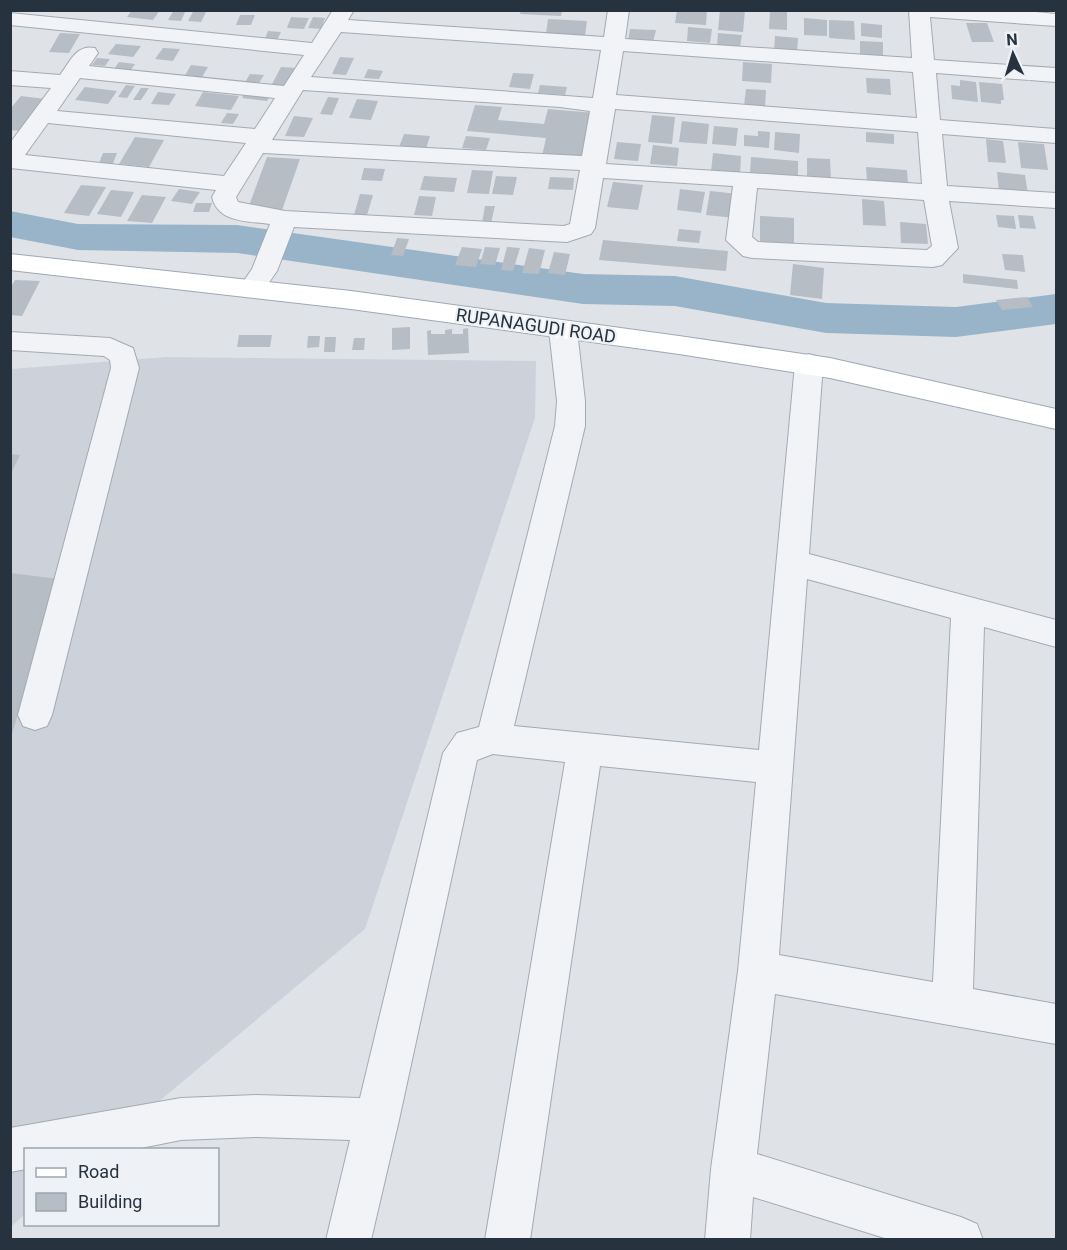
<svg xmlns="http://www.w3.org/2000/svg" width="1067" height="1250" font-family="Roboto,sans-serif">
<style>
.built{fill:#cdd2da}
.lines{fill:none;stroke-linecap:round;stroke-linejoin:round}
.river{fill:#99b4c9;fill-rule:evenodd}
.building{fill:#b6bdc5}
.minor-casing{stroke:#a4aab2;stroke-width:2}
.major-casing{stroke:#9ea8b4;stroke-width:2}
.minor{fill:#f1f3f6;fill-rule:evenodd}
.major{fill:#fff;fill-rule:evenodd}
.labels{text-anchor:middle;stroke-width:4.5;stroke-linejoin:round;paint-order:stroke}
.street-label{font-size:18px;fill:#27323f;stroke:#eef2f6}
</style>
<rect width="100%" height="100%" fill="#dfe3e8"/>
<!-- built -->
<path class="built" d="M166,357l370,4 -1,57 -170,511 -263,220 -76,1 -1,64 -14,13v-858z"/>
<g class="lines">
<!-- river -->
<path class="river" d="M10,211l68,13 159,1 346,49 92,2 151,27 130,4 100,-13v30l-100,13 -130,-4 -151,-27 -92,-2 -346,-51 -159,-3 -68,-13z"/>
</g>
<!-- building -->
<g class="building">
<path d="M132,10h28l-7,10 -26,-3z"/>
<path d="M174,10h12l-5,11 -13,-1z"/>
<path d="M194,10h13l-6,12 -13,-1z"/>
<path d="M521,10h41l-1,6 -41,-2z"/>
<path d="M677,10h30l-1,15 -31,-2z"/>
<path d="M720,10h25l-2,22 -25,-2z"/>
<path d="M770,11l17,1v18l-18,-1z"/>
<path d="M240,15h15l-4,10h-15z"/>
<path d="M291,17l18,1 -5,11 -17,-1z"/>
<path d="M313,17l12,1 -4,11 -13,-1z"/>
<path d="M804,18l23,2v16l-23,-1z"/>
<path d="M548,19l39,2 -2,15 -39,-2z"/>
<path d="M829,20l25,1 1,19 -26,-2z"/>
<path d="M861,23l21,2v13l-21,-2z"/>
<path d="M966,23h21l7,19h-22z"/>
<path d="M688,27l24,2 -2,14 -23,-2z"/>
<path d="M630,29l26,1 -3,12 -25,-2z"/>
<path d="M268,31l13,1 -5,10 -12,-1z"/>
<path d="M60,33l20,1 -11,19 -20,-1z"/>
<path d="M718,33l24,2 -2,12 -23,-2z"/>
<path d="M775,36l23,2 -1,15 -23,-2z"/>
<path d="M860,41l23,1v16l-23,-2z"/>
<path d="M116,44l25,2 -8,11 -25,-3z"/>
<path d="M163,48l17,1 -7,12 -18,-2z"/>
<path d="M340,57l14,1 -8,17 -14,-1z"/>
<path d="M97,58l13,1 -5,7 -13,-1z"/>
<path d="M119,62l16,2 -8,11 -16,-2z"/>
<path d="M743,62l29,2 -1,19 -29,-2z"/>
<path d="M191,65l17,2 -7,12 -17,-2z"/>
<path d="M281,67l16,1 -10,20 -16,-2z"/>
<path d="M368,69l15,2 -4,8 -15,-1z"/>
<path d="M513,73l21,1 -4,15 -21,-2z"/>
<path d="M250,74l14,1 -5,8 -14,-1z"/>
<path d="M866,78l24,1 1,16 -24,-2z"/>
<path d="M960,80l16,2 2,20 -26,-3 -1,-14 9,1z"/>
<path d="M979,82l23,2 2,16h-3v4l-20,-2z"/>
<path d="M126,85l9,1 -8,12 -9,-1z"/>
<path d="M540,85l27,2 -2,8 -27,-2z"/>
<path d="M85,87l32,4 -9,13 -33,-4z"/>
<path d="M141,88h8l-8,12h-8z"/>
<path d="M746,89l20,1 -1,17 -21,-1z"/>
<path d="M158,92l18,2 -7,11 -18,-1z"/>
<path d="M203,92l36,4 -8,14 -36,-4z"/>
<path d="M245,93l25,3 -3,5 -25,-3z"/>
<path d="M21,96l25,3 -25,32 -11,-1v-21z"/>
<path d="M328,97l11,1 -7,17 -12,-1z"/>
<path d="M357,99l21,2 -7,19 -22,-2z"/>
<path d="M475,105l27,2 -4,13 46,4 4,-15 47,4 -9,47 -44,-4 4,-18 -79,-7z"/>
<path d="M227,113l12,1 -6,10 -12,-1z"/>
<path d="M652,115l23,2 -3,27 -24,-2z"/>
<path d="M294,116l19,2 -9,19 -19,-1z"/>
<path d="M682,121l27,3 -2,20 -28,-2z"/>
<path d="M714,126l24,2 -2,18 -24,-2z"/>
<path d="M758,131l12,1 -1,16 -25,-2v-11l14,1z"/>
<path d="M775,132l25,2 -1,19 -25,-3z"/>
<path d="M866,132l28,2v10l-28,-2z"/>
<path d="M404,134l26,2 -4,13 -27,-2z"/>
<path d="M466,136l24,2 -4,12 -24,-2z"/>
<path d="M135,137l29,3 -15,27 -30,-3z"/>
<path d="M986,139l17,2 3,22 -18,-1z"/>
<path d="M617,142l24,2 -3,17 -24,-2z"/>
<path d="M1018,142l26,2 4,26 -27,-2z"/>
<path d="M653,145l26,3 -2,18 -27,-2z"/>
<path d="M103,153h14l-5,13h-14z"/>
<path d="M713,153l28,3 -1,19 -29,-3z"/>
<path d="M267,157l33,2 -19,54 -34,-2z"/>
<path d="M751,157l47,4v16l-48,-4z"/>
<path d="M807,158l23,1 1,21 -24,-2z"/>
<path d="M866,167l41,3 1,15 -41,-4z"/>
<path d="M364,168l21,1 -3,12 -21,-1z"/>
<path d="M472,170l21,1 -4,23 -22,-1z"/>
<path d="M997,172l28,3 3,19 -29,-3z"/>
<path d="M424,176l33,2 -3,14 -34,-2z"/>
<path d="M496,176l21,1 -4,18 -21,-1z"/>
<path d="M550,177l24,1 -1,12 -25,-1z"/>
<path d="M613,182l30,3 -5,25 -31,-3z"/>
<path d="M81,185l25,2 -17,29 -25,-3z"/>
<path d="M179,189l21,3 -8,12 -21,-3z"/>
<path d="M680,189l25,3 -4,21 -24,-3z"/>
<path d="M111,190l23,2 -13,25 -24,-3z"/>
<path d="M710,191l28,3 -3,24 -29,-3z"/>
<path d="M360,194l13,1 -6,20h-13z"/>
<path d="M142,195l24,2 -14,26 -25,-2z"/>
<path d="M419,196l17,1 -4,19 -18,-1z"/>
<path d="M862,199l22,2 2,25 -23,-1z"/>
<path d="M196,203h16l-3,9h-16z"/>
<path d="M485,206h10l-4,17h-9z"/>
<path d="M996,215l18,1 2,13 -18,-2z"/>
<path d="M1018,215l15,1 3,13 -16,-1z"/>
<path d="M760,216l34,2v28l-34,-3z"/>
<path d="M900,222l26,2 2,20 -27,-1z"/>
<path d="M679,229l22,2 -2,12 -22,-2z"/>
<path d="M397,238l12,1 -6,17 -12,-1z"/>
<path d="M603,240l125,11 -2,20 -127,-11z"/>
<path d="M462,247l20,2 -6,18 -21,-2z"/>
<path d="M485,247l15,1 -5,17 -15,-1z"/>
<path d="M507,247l13,1 -7,23 -12,-1z"/>
<path d="M529,248l16,2 -6,24 -17,-1z"/>
<path d="M554,252l16,2 -5,21 -17,-2z"/>
<path d="M1002,254l21,1 2,17 -20,-2z"/>
<path d="M793,264l31,4 -2,31 -32,-4z"/>
<path d="M963,274l54,6 1,9 -55,-6z"/>
<path d="M15,280l25,1 -18,35 -12,-1v-26z"/>
<path d="M1027,297l6,10 -31,3 -6,-10z"/>
<path d="M410,327v22l-18,1v-22z"/>
<path d="M468,328l1,25 -41,2 -1,-24 4,-1v4h14v-4l7,-1v5h11v-5z"/>
<path d="M239,335h33l-2,12h-33z"/>
<path d="M308,336h12l-1,11 -12,1z"/>
<path d="M325,337h11l-1,15h-11z"/>
<path d="M354,338h11l-1,12h-12z"/>
<path d="M10,454l10,1 -10,20z"/>
<path d="M10,573l49,6 -48,158h-1z"/>
</g>
<g class="lines">
<defs>
<g id="minor">
<path d="M333,10h21l-6,10 256,17 4,-27h21l-4,29 287,19 -3,-48h106l41,4v12l-126,-9 4,43 122,8v14l-120,-9 4,47 116,9v14l-114,-9 5,52 109,7v15l-107,-7 9,47 -16,17 -9,2 -181,-9 -9,-2 -17,-16 7,-54 -130,-8 -8,50 -4,6 -24,8 -273,-15 -17,44 -16,23 -9,3 -9,-3 -4,-6 13,-19 18,-45c-22,-3 -52,-1 -58,-27l4,-7 -206,-22v-25l41,-55 -41,-3v-14l50,4c10,-13 16,-31 35,-27l3,5 -9,13 195,20 20,-31 -294,-30v-12l302,30zM341,32l260,18 -8,48 -282,-21zM623,51l290,21 4,46 -301,-23zM80,78l195,20 -20,31 -198,-18zM303,90l257,17 30,4 -8,45 -310,-16zM615,109l303,23 4,52 -316,-20zM48,123l198,20 -22,33 -199,-21zM263,153l317,17 -10,54 -6,2 -279,-15 -47,-9 -2,-5zM757,188l167,12 8,46 -5,4 -169,-8 -6,-5z"/>
<path d="M563,321l10,2 4,7 8,71v25l-71,300 245,24 36,-386 4,-7 10,-3 10,3 4,7 -14,190 247,66v27l-72,-20 -11,362 83,15v40l-281,-50 -18,160 204,63 16,7 6,16h-92l-138,-43 -3,43h-45l6,-71 27,-198 18,-189 -156,-16 -70,474h-45l80,-478 -72,-8 -16,6 -78,360 -28,120h-45l24,-100 -94,-3 -75,3 -50,10h-105v19l-16,3v-44l171,-30 75,-3 104,3 83,-345 14,-20 22,-6 76,-301 2,-25 -8,-71 4,-7zM807,579l144,39 -18,364 -154,-27z"/>
<path d="M10,332l100,6 23,10 6,20 -87,347 -5,11 -12,4 -12,-4 -5,-11 93,-347 -1,-8 -6,-4 -94,-6z"/>
</g>
<path id="major" d="M10,254l341,37 328,45 151,22 226,51v20l-226,-51 -151,-24 -328,-45 -341,-39z"/>
</defs>
<!-- minor casing -->
<use href="#minor" class="minor-casing"/>
<!-- major casing -->
<use href="#major" class="major-casing"/>
<!-- minor -->
<use href="#minor" class="minor"/>
<!-- major -->
<use href="#major" class="major"/>
</g>
<g class="labels">
<!-- street labels -->
<g class="street-label">
<text transform="translate(536 326) rotate(8)" y="6">RUPANAGUDI ROAD</text>
</g>
</g>
<!-- border -->
<rect width="1067" height="1250" fill="none" stroke="#27323f" stroke-width="24"/>
<!-- legend -->
<rect x="24" y="1148" width="195" height="78" fill="#eef2f6" stroke="#9ea5ad" stroke-width="1.5"/>
<rect x="36" y="1168" width="30" height="9" fill="#ffffff" stroke="#9ea5ad" stroke-width="1.5"/>
<text x="78" y="1178" font-size="18" fill="#27323f">Road</text>
<rect x="36" y="1193" width="30" height="18" fill="#b6bdc5" stroke="#9ea5ad" stroke-width="1.5"/>
<text x="78" y="1208" font-size="18" fill="#27323f">Building</text>
<!-- north arrow -->
<g transform="translate(1013 54) rotate(356)" stroke="#eef2f6" stroke-width="4.5" paint-order="stroke">
<path d="M0-4.5L10 22L0 15L-10 22Z" fill="#27323f"/>
<text y="-9" font-size="16" font-weight="bold" text-anchor="middle" fill="#27323f">N</text>
</g>
</svg>
